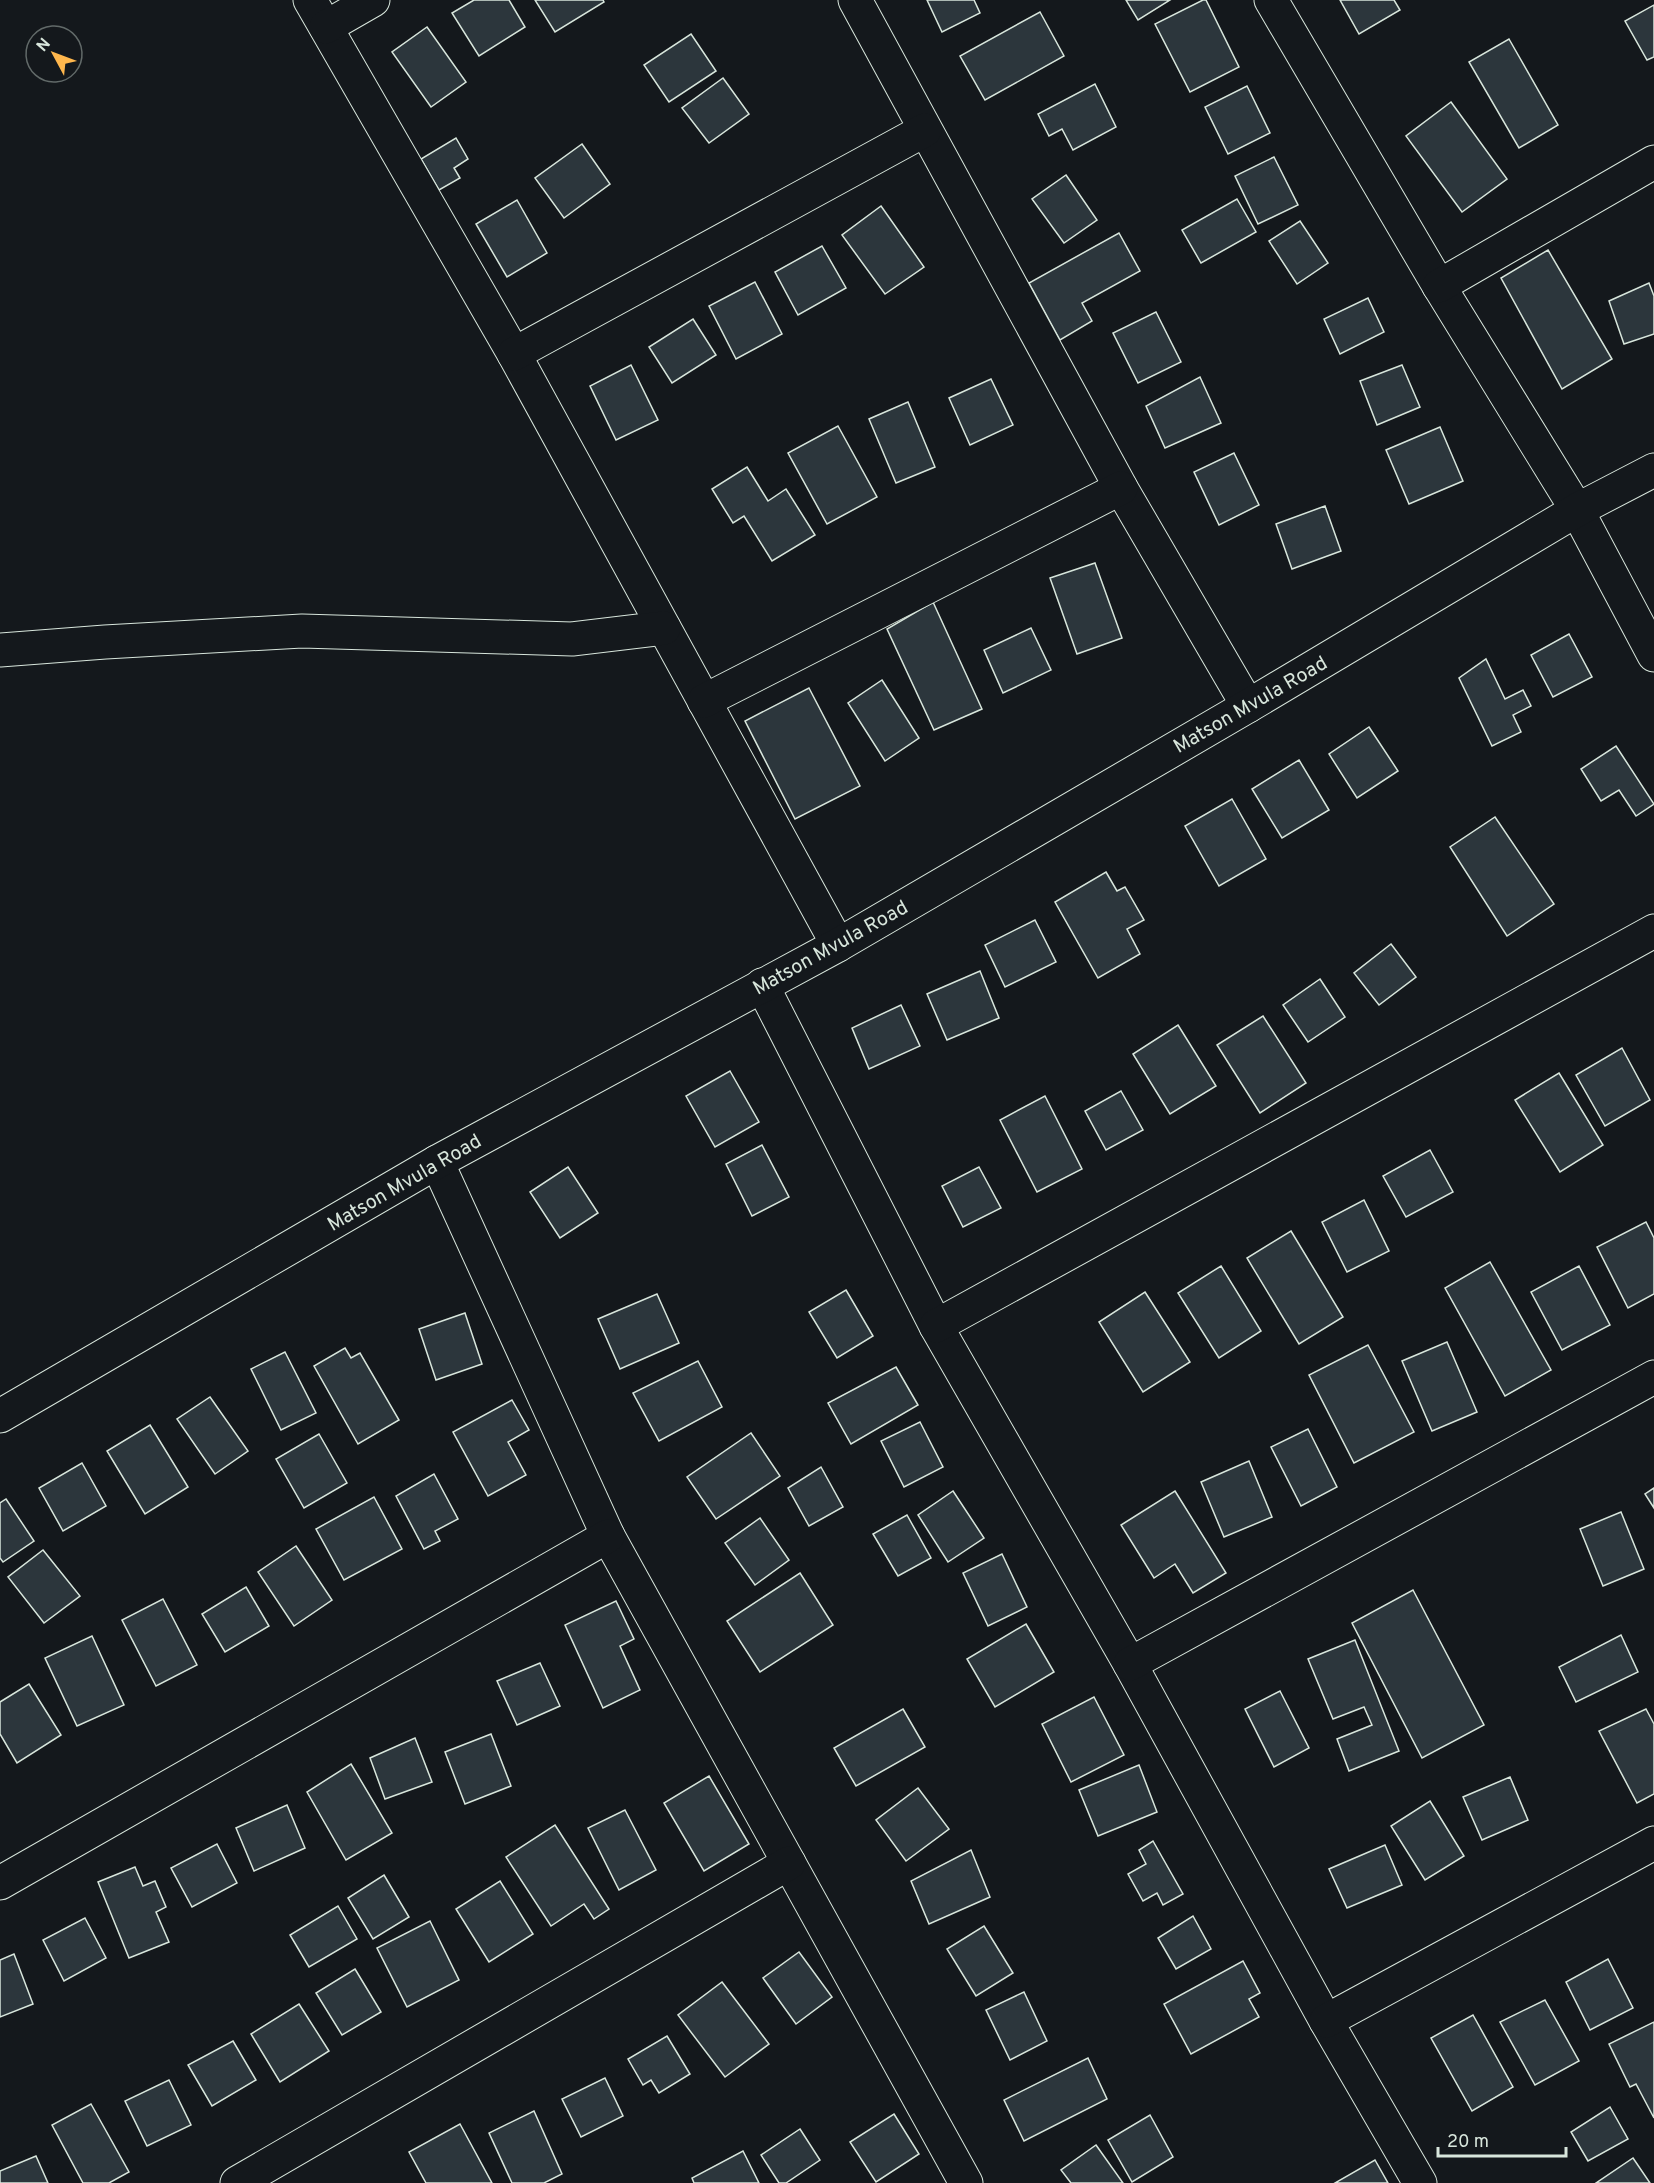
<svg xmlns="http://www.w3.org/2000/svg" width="1654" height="2183" font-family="Overpass,sans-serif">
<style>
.building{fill:#2c363c;stroke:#d8e6dc;stroke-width:1.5}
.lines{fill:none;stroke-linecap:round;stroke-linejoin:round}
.minor-casing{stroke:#d8e6dc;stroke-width:35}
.minor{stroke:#14181c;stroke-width:33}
.labels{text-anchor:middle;stroke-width:4.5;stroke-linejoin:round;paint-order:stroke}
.street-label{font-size:20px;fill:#d8e6dc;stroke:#14181c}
</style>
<rect width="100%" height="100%" fill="#14181c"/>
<!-- building -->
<g class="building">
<path d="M474,0h35l16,27 -46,29 -27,-43z"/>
<path d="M535,0h68l1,2 -49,30z"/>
<path d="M927,0h47l6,13 -38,19z"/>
<path d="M1126,0h44l-32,20z"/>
<path d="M1203,0h3l33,67 -49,25 -35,-68z"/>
<path d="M1340,0h54l6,10 -41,24z"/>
<path d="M1654,5v52l-7,3 -22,-39z"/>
<path d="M1040,12l24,44 -79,44 -25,-44z"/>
<path d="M427,27l39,55 -35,25 -39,-55z"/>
<path d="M691,34l25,37 -47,31 -25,-37z"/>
<path d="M1509,39l49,86 -39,23 -50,-86z"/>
<path d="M723,78l26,36 -40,29 -27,-35z"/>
<path d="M1095,84l21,43 -43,23 -11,-21 -13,7 -11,-22z"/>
<path d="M1247,86l23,47 -42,21 -23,-47z"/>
<path d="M1451,102l56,77 -45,33 -56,-76z"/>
<path d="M456,138l12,21 -14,9 6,10 -21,12 -18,-31z"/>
<path d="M582,144l28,40 -46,34 -29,-40z"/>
<path d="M1274,157l24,48 -40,19 -23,-48z"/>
<path d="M1066,175l31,45 -33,23 -32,-44z"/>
<path d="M1237,199l19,33 -55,31 -19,-33z"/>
<path d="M517,200l30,53 -40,24 -31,-53z"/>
<path d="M881,206l43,61 -39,27 -43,-59z"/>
<path d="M1300,221l28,42 -31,21 -28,-43z"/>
<path d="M1119,233l21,38 -58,32 10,18 -32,19 -31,-57z"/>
<path d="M822,246l24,42 -48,27 -23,-43z"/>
<path d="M1548,250l64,109 -50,30 -61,-111z"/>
<path d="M755,282l27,52 -46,25 -27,-53z"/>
<path d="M1649,283l5,13v38l-30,10 -15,-43z"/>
<path d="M1368,298l16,34 -44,22 -16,-35z"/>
<path d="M1156,312l25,50 -43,21 -25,-50z"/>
<path d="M693,319l23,36 -44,28 -23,-36z"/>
<path d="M631,365l27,55 -42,20 -26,-54z"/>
<path d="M1402,365l18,42 -43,18 -17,-44z"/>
<path d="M1200,377l21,46 -56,25 -19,-42z"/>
<path d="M991,379l22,46 -43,20 -21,-47z"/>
<path d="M908,402l27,65 -39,16 -27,-64z"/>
<path d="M838,426l39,71 -50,27 -39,-71z"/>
<path d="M1440,427l23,54 -54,23 -23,-54z"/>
<path d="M1234,453l25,52 -40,20 -25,-53z"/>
<path d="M747,467l21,34 18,-12 29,46 -43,26 -28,-45 -11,7 -21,-34z"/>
<path d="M1325,506l16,45 -49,18 -16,-45z"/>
<path d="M1095,563l27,75 -45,16 -27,-76z"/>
<path d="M933,602l49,107 -48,21 -47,-101z"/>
<path d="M1031,628l20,42 -48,23 -19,-43z"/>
<path d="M1569,634l23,43 -39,20 -22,-42z"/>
<path d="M1486,659l19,40 18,-9 8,16 -18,9 8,17 -29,14 -33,-68z"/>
<path d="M882,680l37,58 -34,23 -37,-58z"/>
<path d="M809,688l51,98 -65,33 -50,-98z"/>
<path d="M1369,727l29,44 -41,27 -28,-44z"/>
<path d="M1616,746l38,58 -18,12 -17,-26 -18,11 -20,-32z"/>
<path d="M1299,760l30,50 -47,28 -30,-49z"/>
<path d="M1232,799l34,60 -47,27 -34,-60z"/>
<path d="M1495,817l59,87 -47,32 -57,-89z"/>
<path d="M1106,872l11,19 8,-4 19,33 -17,9 13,25 -42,24 -43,-76z"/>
<path d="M1035,920l21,42 -51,25 -20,-42z"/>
<path d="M1391,944l25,33 -37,28 -25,-32z"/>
<path d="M980,971l19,47 -52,22 -20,-46z"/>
<path d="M1320,979l25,38 -37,25 -25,-37z"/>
<path d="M901,1005l19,41 -51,23 -17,-41z"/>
<path d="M1263,1016l43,67 -46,30 -43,-68z"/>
<path d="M1178,1025l38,61 -46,28 -37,-60z"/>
<path d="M1622,1048l28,52 -45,26 -29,-51z"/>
<path d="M730,1071l29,51 -44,25 -29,-51z"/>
<path d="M1559,1073l44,72 -43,27 -45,-72z"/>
<path d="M1121,1091l22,39 -37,20 -21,-39z"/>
<path d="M1045,1096l37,73 -45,23 -37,-72z"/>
<path d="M762,1145l27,52 -37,19 -26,-52z"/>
<path d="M1430,1150l23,42 -47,25 -23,-41z"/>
<path d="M568,1167l30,46 -38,25 -30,-46z"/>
<path d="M979,1167l22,41 -38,19 -21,-41z"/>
<path d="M1364,1200l25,51 -42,21 -25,-50z"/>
<path d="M1646,1222l8,16v56l-26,14 -31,-61z"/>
<path d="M1291,1231l52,86 -44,27 -52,-86z"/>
<path d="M1490,1262l61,108 -46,26 -60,-108z"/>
<path d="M1221,1266l40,65 -42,27 -41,-65z"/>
<path d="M1579,1266l31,59 -48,25 -31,-58z"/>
<path d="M846,1290l27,46 -36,22 -28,-46z"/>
<path d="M1145,1292l45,70 -47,30 -44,-70z"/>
<path d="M657,1294l22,49 -59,26 -22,-50z"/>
<path d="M465,1313l17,51 -46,16 -17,-51z"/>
<path d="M1447,1342l30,70 -45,19 -30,-70z"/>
<path d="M1368,1345l46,87 -60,31 -45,-88z"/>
<path d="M345,1348l6,10 9,-5 39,67 -41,24 -44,-78z"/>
<path d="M285,1352l31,61 -35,17 -30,-61z"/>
<path d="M698,1361l24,46 -63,34 -26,-48z"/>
<path d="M896,1367l22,38 -67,39 -23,-41z"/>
<path d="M210,1397l38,54 -33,23 -38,-55z"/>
<path d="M512,1400l17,30 -21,12 18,33 -38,21 -35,-64z"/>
<path d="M920,1422l23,45 -39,20 -23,-46z"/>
<path d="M150,1425l38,62 -43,27 -38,-63z"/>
<path d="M1308,1429l29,58 -36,19 -30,-59z"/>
<path d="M751,1433l29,43 -64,43 -29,-42z"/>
<path d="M319,1434l28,49 -43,25 -28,-49z"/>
<path d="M1249,1461l23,56 -48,20 -23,-55z"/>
<path d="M82,1463l24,43 -43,25 -24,-43z"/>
<path d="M821,1467l22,40 -34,19 -21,-38z"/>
<path d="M434,1474l24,45 -23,12 5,10 -16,8 -28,-53z"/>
<path d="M1654,1488v20l-9,-14z"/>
<path d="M953,1491l31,47 -36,24 -30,-47z"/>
<path d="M1175,1491l51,82 -33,20 -18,-29 -21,14 -33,-53z"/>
<path d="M374,1497l28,52 -58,31 -28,-51z"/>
<path d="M6,1499l28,42 -31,21 -3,-4v-55z"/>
<path d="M1621,1512l23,57 -41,17 -23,-57z"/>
<path d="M907,1515l24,43 -33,18 -25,-42z"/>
<path d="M760,1518l29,42 -34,25 -30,-42z"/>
<path d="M296,1546l36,54 -38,26 -36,-54z"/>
<path d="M43,1550l37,46 -36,27 -36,-46z"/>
<path d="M1002,1554l25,53 -39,19 -25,-53z"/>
<path d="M800,1573l33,52 -73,47 -33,-51z"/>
<path d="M246,1587l23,39 -44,26 -23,-38z"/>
<path d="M1413,1590l71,135 -62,33 -70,-135z"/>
<path d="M163,1599l34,66 -41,21 -34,-66z"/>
<path d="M616,1601l18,38 -14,7 20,44 -37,18 -38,-83z"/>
<path d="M1026,1624l28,48 -59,35 -28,-48z"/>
<path d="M1621,1635l17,37 -62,30 -17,-35z"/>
<path d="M92,1636l32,69 -47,21 -32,-68z"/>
<path d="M1355,1640l44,111 -50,20 -12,-32 35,-14 -8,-18 -31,12 -25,-60z"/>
<path d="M540,1663l20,43 -43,19 -20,-44z"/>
<path d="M29,1684l32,51 -44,28 -17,-29v-32z"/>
<path d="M1280,1691l29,57 -35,19 -29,-58z"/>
<path d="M1094,1697l30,58 -53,27 -29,-58z"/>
<path d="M903,1709l22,38 -69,39 -22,-38z"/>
<path d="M1646,1709l8,15v70l-17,9 -38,-72z"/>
<path d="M491,1734l20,52 -46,18 -20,-52z"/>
<path d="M415,1738l17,44 -47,17 -15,-41z"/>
<path d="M351,1764l41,69 -46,27 -39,-68z"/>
<path d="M1139,1765l18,47 -59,24 -19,-46z"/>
<path d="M709,1776l40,68 -45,27 -40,-68z"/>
<path d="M1510,1777l18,43 -46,20 -19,-43z"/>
<path d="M918,1788l31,41 -43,32 -30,-41z"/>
<path d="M1430,1801l34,55 -39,24 -34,-54z"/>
<path d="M287,1805l18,43 -51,23 -18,-43z"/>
<path d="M625,1810l31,60 -37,20 -31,-62z"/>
<path d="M555,1825l54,84 -15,10 -10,-15 -33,22 -45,-69z"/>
<path d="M1153,1841l30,53 -20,11 -6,-12 -14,8 -15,-27 18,-10 -7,-14z"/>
<path d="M217,1844l20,39 -45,24 -21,-39z"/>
<path d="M1385,1845l17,40 -55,23 -18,-39z"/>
<path d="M971,1850l19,47 -61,27 -18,-43z"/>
<path d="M135,1867l8,19 12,-5 11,26 -10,5 13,30 -40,16 -31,-76z"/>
<path d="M384,1875l25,42 -36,22 -25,-41z"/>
<path d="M500,1881l33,53 -44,28 -33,-53z"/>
<path d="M338,1906l19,33 -48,28 -19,-32z"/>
<path d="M1193,1916l18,33 -35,20 -18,-31z"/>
<path d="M85,1918l21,40 -42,23 -21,-41z"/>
<path d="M430,1921l29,59 -52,27 -30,-59z"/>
<path d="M984,1926l29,47 -37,23 -29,-47z"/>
<path d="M799,1952l33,45 -36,27 -33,-46z"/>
<path d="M14,1954l19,50 -33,13v-57z"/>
<path d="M1608,1959l25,49 -43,22 -24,-48z"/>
<path d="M1243,1961l17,32 -11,6 10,18 -68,37 -27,-50z"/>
<path d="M355,1969l26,43 -39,23 -26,-42z"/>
<path d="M722,1982l47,62 -44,33 -47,-62z"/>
<path d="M1024,1992l23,49 -37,19 -24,-50z"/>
<path d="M1545,2000l34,61 -44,24 -35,-63z"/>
<path d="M299,2004l30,47 -49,31 -29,-48z"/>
<path d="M1473,2015l40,72 -41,24 -41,-73z"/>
<path d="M1654,2022v96l-18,-34 -6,3 -21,-43z"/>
<path d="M667,2036l23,38 -31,19 -8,-13 -8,5 -15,-26z"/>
<path d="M233,2041l23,39 -44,26 -24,-41z"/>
<path d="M1088,2058l19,41 -83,42 -20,-41z"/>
<path d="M605,2078l18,38 -42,21 -19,-38z"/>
<path d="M169,2080l22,45 -44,21 -22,-45z"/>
<path d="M91,2104l38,68 -20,11h-26l-31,-58z"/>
<path d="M1610,2107l18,32 -40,22 -17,-29z"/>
<path d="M534,2111l28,63 -18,9h-32l-23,-50z"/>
<path d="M894,2114l25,40 -43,28 -26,-40z"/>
<path d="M1150,2115l23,42 -41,25 -24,-42z"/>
<path d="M460,2124l32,59h-66l-17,-31z"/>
<path d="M800,2129l20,31 -34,23h-7l-18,-28z"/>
<path d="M1096,2145l27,38h-52l-10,-13z"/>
<path d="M743,2151l16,32h-65l-2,-5z"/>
<path d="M36,2156l12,27h-48v-12z"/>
<path d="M1633,2158l17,25h-54z"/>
<path d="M1375,2160l13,23h-53z"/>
</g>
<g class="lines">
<defs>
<g id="minor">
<path d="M310,0l204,354 324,591"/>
<path d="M855,0l266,488 127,218"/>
<path d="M1271,0l168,286 138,224 77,145"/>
<path d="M326,27l47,-27"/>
<path d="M1439,286l215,-124"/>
<path d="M514,354l411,-224"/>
<path d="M0,650l105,-8 197,-11 270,8 92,-11"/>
<path d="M704,701l417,-213"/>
<path d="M762,985l174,341 194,338 196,357 94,162"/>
<path d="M437,1162l171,374 358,647"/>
<path d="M936,1326l718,-395"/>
<path d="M0,1416l437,-254 401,-217 410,-239 329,-196 77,-40"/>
<path d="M1130,1664l524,-287"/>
<path d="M0,1883l608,-347"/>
<path d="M1326,2021l328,-178"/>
<path d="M237,2183l552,-320"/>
</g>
</defs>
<!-- minor casing -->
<use href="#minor" class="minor-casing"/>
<!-- minor -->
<use href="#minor" class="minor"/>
</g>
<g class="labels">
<!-- street labels -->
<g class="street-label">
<text transform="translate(1250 704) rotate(-30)" y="7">Matson Mvula Road</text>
<text transform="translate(830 947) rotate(-29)" y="7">Matson Mvula Road</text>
<text transform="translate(404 1182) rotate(-30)" y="7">Matson Mvula Road</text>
</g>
</g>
<!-- north arrow -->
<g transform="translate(54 54) rotate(311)"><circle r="28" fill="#14181c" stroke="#626a69" stroke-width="1.5"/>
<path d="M0-4.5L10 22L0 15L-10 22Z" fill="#ffb74d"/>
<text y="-9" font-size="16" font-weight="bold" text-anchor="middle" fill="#d8e6dc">N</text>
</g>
<!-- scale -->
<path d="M1438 2147v9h128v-9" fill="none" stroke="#d8e6dc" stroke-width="3"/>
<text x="1447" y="2147" font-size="18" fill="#d8e6dc" stroke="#14181c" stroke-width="4.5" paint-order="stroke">20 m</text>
</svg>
